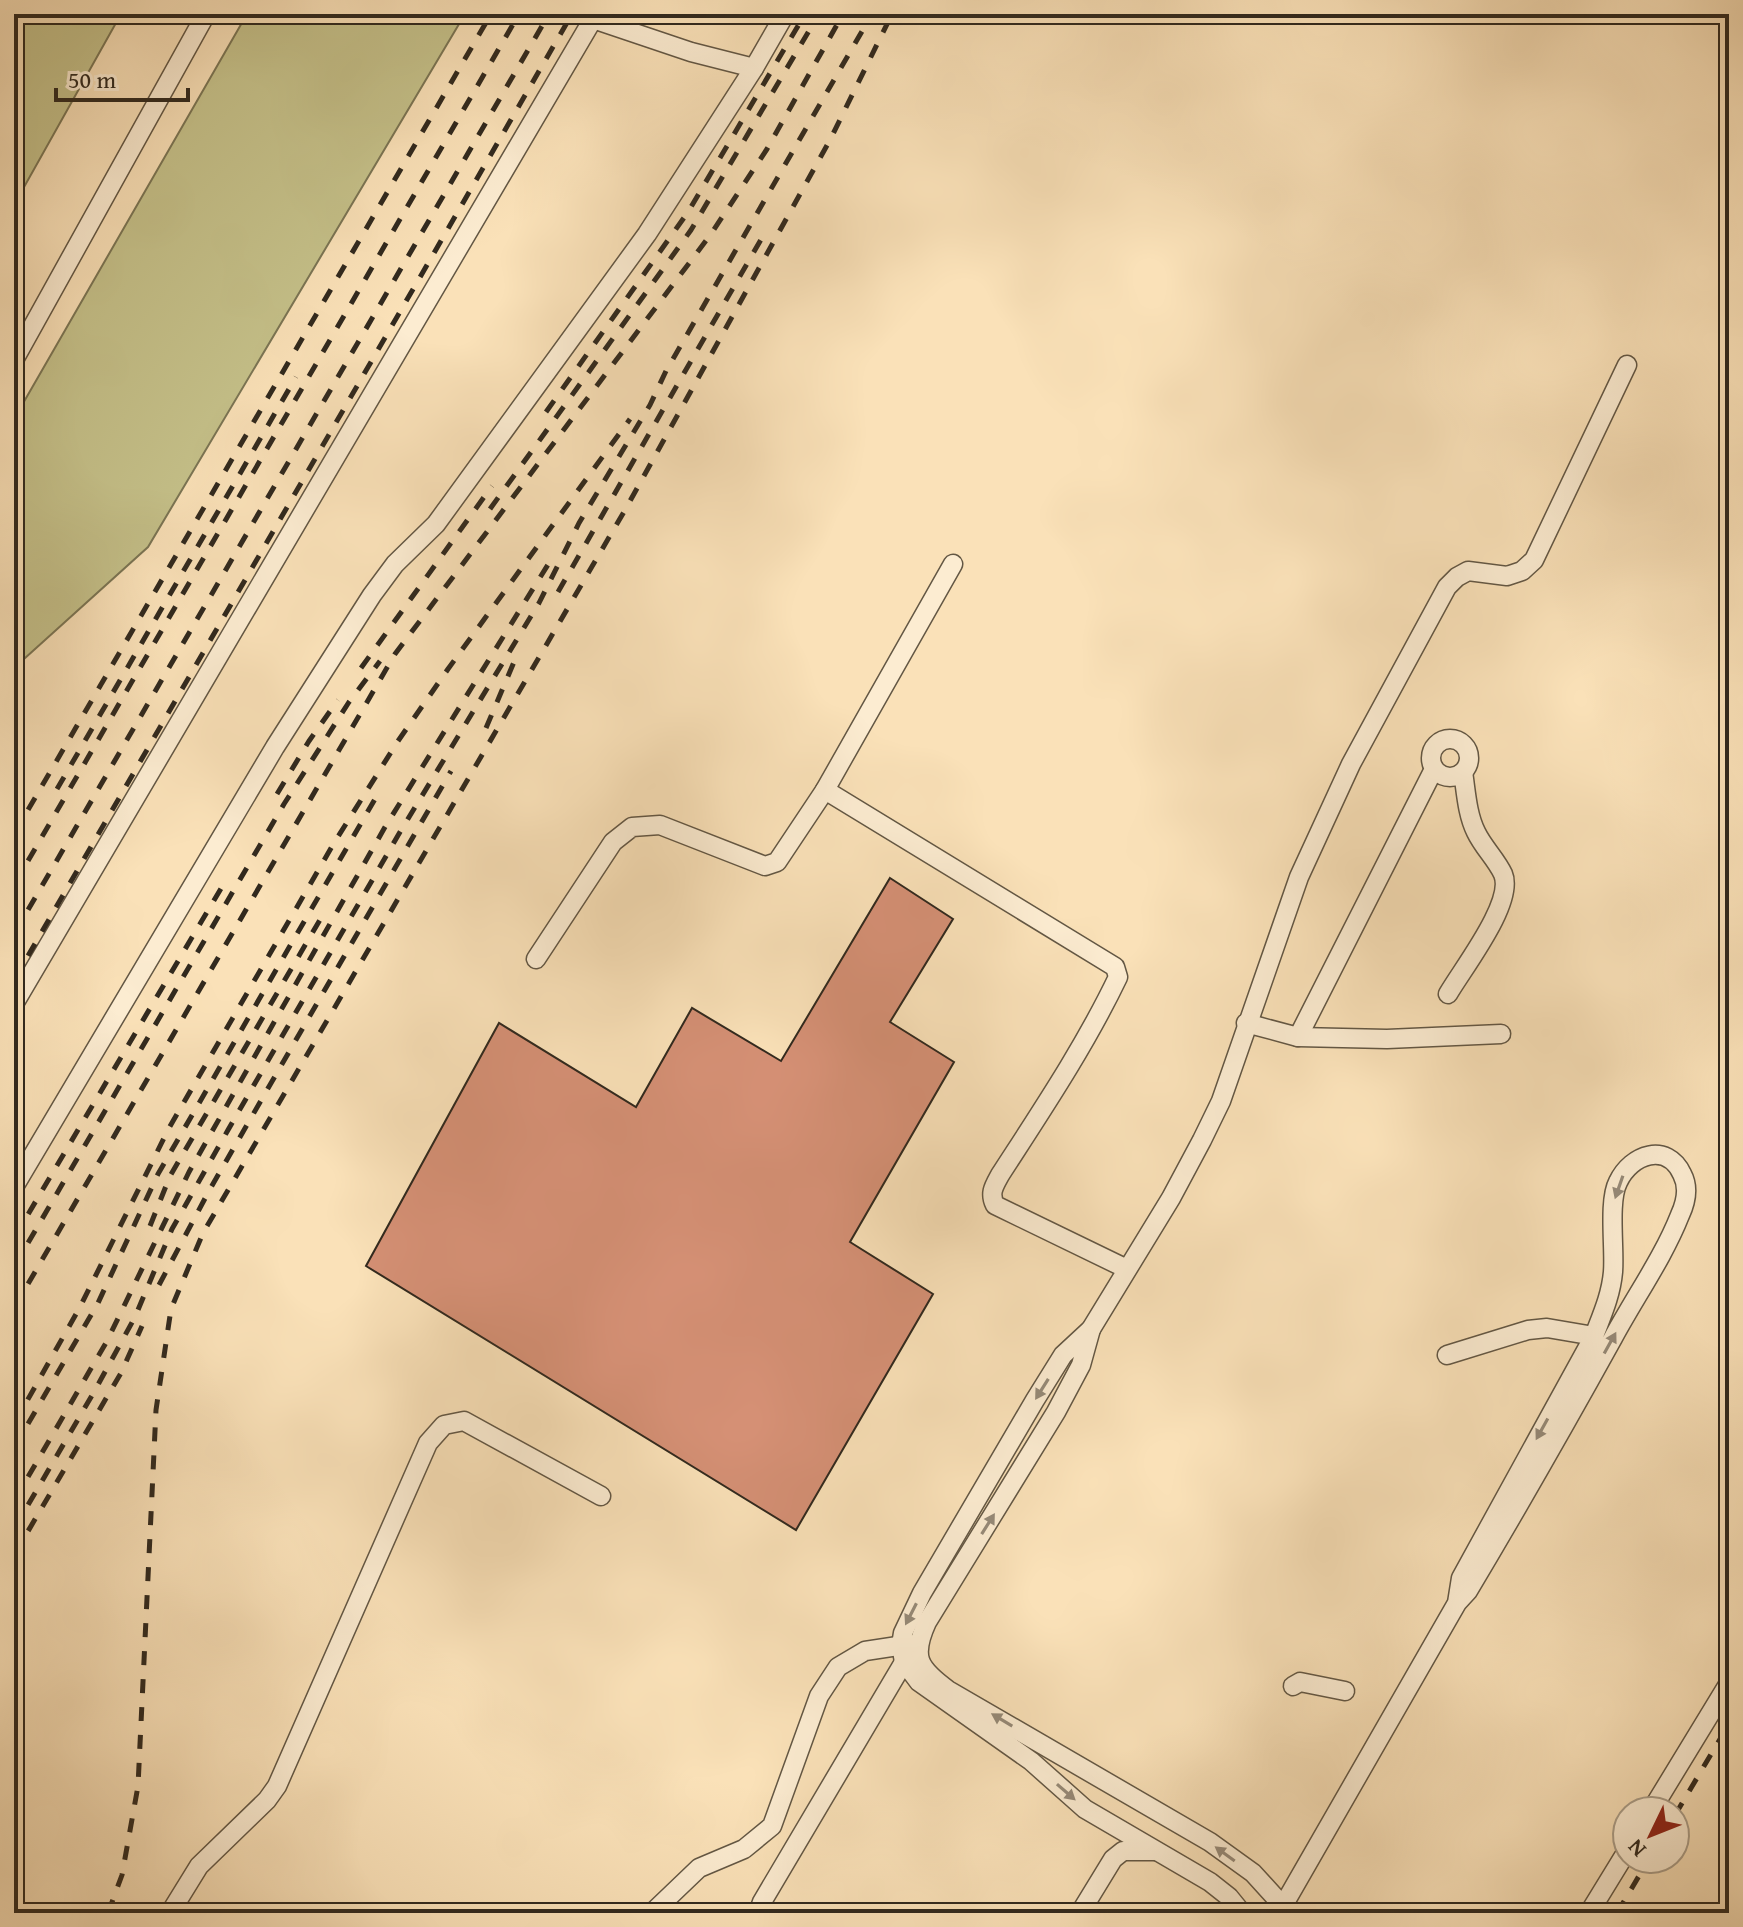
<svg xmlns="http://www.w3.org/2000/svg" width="1743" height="1927" font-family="'Gentium Book Plus',serif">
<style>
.green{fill:#c5c18a;stroke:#7b7554;stroke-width:2}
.building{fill:#d59075;stroke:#31291e;stroke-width:2}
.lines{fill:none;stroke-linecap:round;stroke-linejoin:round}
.minor-casing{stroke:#635744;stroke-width:21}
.minor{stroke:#fcecd1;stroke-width:18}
.rail{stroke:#31291e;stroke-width:5;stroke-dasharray:14 14;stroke-linecap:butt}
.oneway{fill:#968a78}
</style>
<rect width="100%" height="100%" fill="#fae1b8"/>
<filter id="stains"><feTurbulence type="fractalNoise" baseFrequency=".0025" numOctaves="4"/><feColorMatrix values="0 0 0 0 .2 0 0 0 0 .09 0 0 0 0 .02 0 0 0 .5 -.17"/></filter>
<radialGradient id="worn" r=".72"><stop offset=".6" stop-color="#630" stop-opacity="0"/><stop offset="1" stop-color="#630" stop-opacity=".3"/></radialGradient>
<!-- green -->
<g class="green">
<path d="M14,14h107l-107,191z"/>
<path d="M247,14h218l-317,533 -134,121v-249z"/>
</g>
<!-- building -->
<path class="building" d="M890,878l63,41 -63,103 64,40 -104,180 83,52 -137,236 -430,-264 133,-243 137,84 56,-99 89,53z"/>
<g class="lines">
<defs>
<g id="minor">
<path d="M593,19l98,33 63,16"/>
<path d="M14,360l192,-346"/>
<path d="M953,564l-128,226 290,177 3,10c-33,69 -76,133 -118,198 -6,11 -11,18 -5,30l132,64"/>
<circle cx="1450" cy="758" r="19"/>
<path d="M536,959l77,-117 19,-15 28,-2 105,41 12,-4 48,-72"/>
<path d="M1448,994c15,-26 67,-92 55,-120 -7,-15 -20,-27 -27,-42 -9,-18 -10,-41 -13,-60"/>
<path d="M14,1004l582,-990"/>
<path d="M1246,1023l52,14 136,-268"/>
<path d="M1298,1037l89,2 114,-5"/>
<path d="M14,1187l261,-440 97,-152 23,-31 41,-40 211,-290 107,-166 31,-54"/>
<path d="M1091,1329l-10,36 -25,47 -129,210c-16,35 -9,46 21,68l262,152 43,31 30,33"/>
<path d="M1447,1355l81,-25 19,-2 47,8"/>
<path d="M1293,1686l7,-4 45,9"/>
<path d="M1651,1811l78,-128"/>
<path d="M170,1913l29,-47 68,-66 10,-14 151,-343 16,-18 20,-4 137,75"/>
<path d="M652,1913l47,-45 45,-19 28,-23 47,-130 19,-29 27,-16 46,-7"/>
<path d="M758,1913l4,-11 142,-240 8,-2"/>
<path d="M1080,1913l33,-54 10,-8h31"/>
<path d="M1242,1913l-13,-16 -19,-15 -125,-73 -54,-48 -112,-79 -15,-20 -3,-17 2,-12 19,-40 113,-193 28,-45 28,-26 80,-131 31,-58 19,-39 78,-224 52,-113 96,-177 10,-10 11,-6 39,5 15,-5 12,-11 93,-195"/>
<path d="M1279,1913l178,-310 11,-12c50,-84 98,-168 145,-253 22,-41 50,-80 67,-123 6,-13 9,-28 2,-41 -15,-32 -51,-20 -64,8 -10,19 -3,67 -5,90 -2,23 -11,43 -19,64l-133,242 -4,25"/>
<path d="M1589,1913l38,-62"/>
</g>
</defs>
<!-- minor casing -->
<use href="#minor" class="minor-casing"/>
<!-- minor -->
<use href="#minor" class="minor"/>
<!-- rail -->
<g class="rail">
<path d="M546,412l142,-200 117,-198"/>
<path d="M490,509l201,-279 128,-216"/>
<path d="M558,592l205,-356"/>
<path d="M361,668l131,-182"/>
<path d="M486,728l28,-66"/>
<path d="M57,789l239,-412"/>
<path d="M277,794l32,-53 29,-41"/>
<path d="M14,834l477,-820"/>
<path d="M14,885l505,-871"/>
<path d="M14,934l535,-920"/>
<path d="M14,980l558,-966"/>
<path d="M150,1226l20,-50 151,-258"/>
<path d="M14,1238l212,-358"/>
<path d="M14,1267l270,-463 65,-102 31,-41"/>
<path d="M159,1285l51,-96 241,-418"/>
<path d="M14,1308l381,-654 316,-420 56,-85 76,-135"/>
<path d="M14,1424l66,-117 89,-179 165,-285 64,-102 50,-72 182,-250"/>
<path d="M14,1448l84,-145 60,-129 217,-375"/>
<path d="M14,1501l93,-160 82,-169 196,-345 164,-264"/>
<path d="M14,1529l80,-137 41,-75 37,-88 56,-99 172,-298 139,-229 40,-80 71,-118 16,-34 206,-357"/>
<path d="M14,1555l107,-182 21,-47"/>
<path d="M1675,1815l54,-91"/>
<path d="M108,1913l14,-38 16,-89 18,-376 15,-101 32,-76 422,-723 205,-370 62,-126"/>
<path d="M1617,1913l32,-54"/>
</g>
</g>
<!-- one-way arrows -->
<defs><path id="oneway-solid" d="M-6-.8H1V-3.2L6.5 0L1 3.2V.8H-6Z" transform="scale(2)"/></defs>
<g class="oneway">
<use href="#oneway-solid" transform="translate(1619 1187) rotate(109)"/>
<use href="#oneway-solid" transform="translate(1610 1343) rotate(-61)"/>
<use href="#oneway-solid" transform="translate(1042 1389) rotate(122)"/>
<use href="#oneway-solid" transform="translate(1542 1429) rotate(119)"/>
<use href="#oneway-solid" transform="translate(988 1524) rotate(-58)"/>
<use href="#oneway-solid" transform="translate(911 1614) rotate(117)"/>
<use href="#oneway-solid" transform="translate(1002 1720) rotate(-149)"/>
<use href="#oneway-solid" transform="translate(1066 1792) rotate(41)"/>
<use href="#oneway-solid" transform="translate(1225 1854) rotate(-144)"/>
</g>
<!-- margin -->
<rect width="1743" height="1927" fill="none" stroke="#fae1b8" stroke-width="48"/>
<rect x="16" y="16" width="1711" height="1895" fill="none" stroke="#31291e" stroke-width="4"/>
<rect x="24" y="24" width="1695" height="1879" fill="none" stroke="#31291e" stroke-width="2"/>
<!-- north arrow -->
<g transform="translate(1651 1835) rotate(227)"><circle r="38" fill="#fcecd1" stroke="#ab9e89" stroke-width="2"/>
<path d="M0-6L14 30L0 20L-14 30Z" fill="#8f2418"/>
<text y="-12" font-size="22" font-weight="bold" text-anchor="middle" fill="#31291e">N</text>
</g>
<!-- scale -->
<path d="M56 88v12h132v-12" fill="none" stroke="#31291e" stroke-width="4"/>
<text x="68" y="88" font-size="24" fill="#31291e" stroke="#fcecd1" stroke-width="6" paint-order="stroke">50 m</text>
<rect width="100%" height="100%" filter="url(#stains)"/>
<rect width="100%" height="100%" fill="url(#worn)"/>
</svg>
